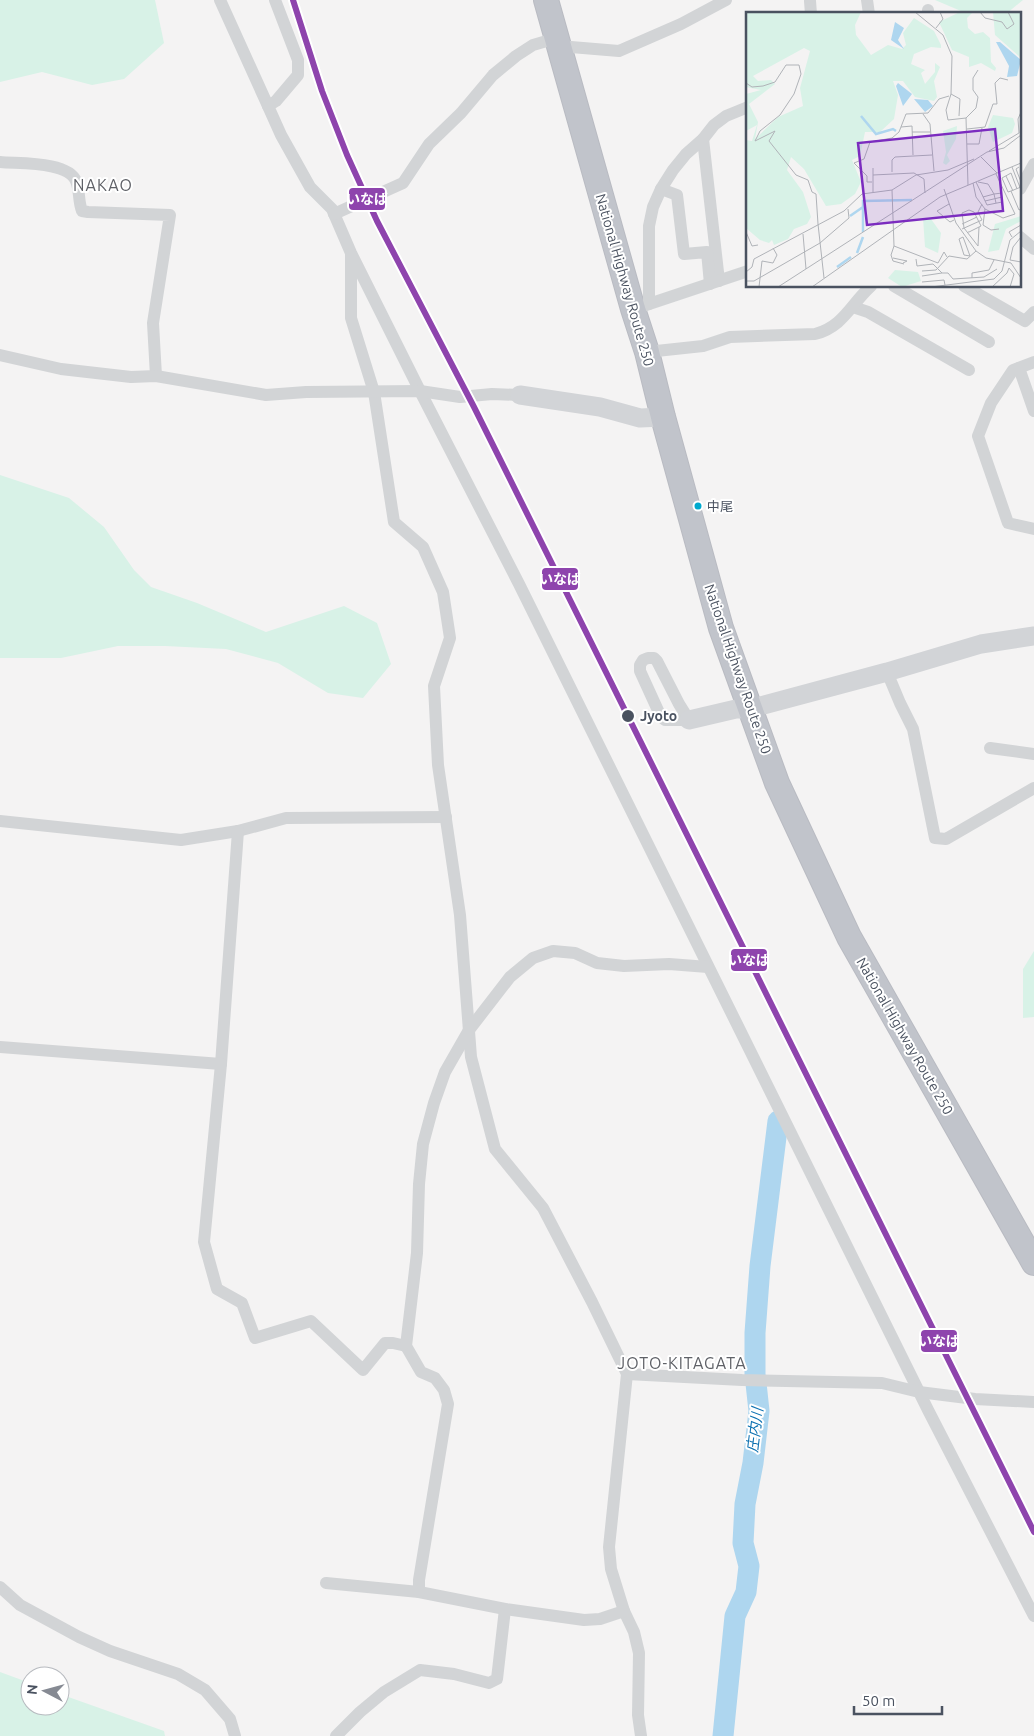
<svg xmlns="http://www.w3.org/2000/svg" width="1034" height="1736" font-family="Ubuntu,'Noto Sans JP',sans-serif">
<style>
.green{fill:#d8f2e7}
.lines{fill:none;stroke-linecap:round;stroke-linejoin:round}
.river{stroke:#aed6ef;stroke-width:21}
.highway-casing{stroke:#b9bbc2;stroke-width:26}
.street{stroke:#d2d4d6;stroke-width:12}
.secondary{stroke:#d2d4d7;stroke-width:19}
.highway{stroke:#c1c4cb;stroke-width:24}
.rail-1-casing{stroke:#fff;stroke-width:10}
.rail-1{stroke:#8e44ad;stroke-width:6}
.bus-dot{fill:#00a9ce;stroke:#fff;stroke-width:2}
.stop-dot{fill:#4a5260;stroke:#fff;stroke-width:2}
.labels{text-anchor:middle;stroke-width:4;stroke-linejoin:round;paint-order:stroke}
.bus-label{font-size:13px;fill:#4a5260;stroke:#fff;text-anchor:start}
.street-label{font-size:14px;fill:#4a5260;stroke:#fff}
.stop-label{font-size:14px;font-weight:bold;fill:#4a5260;stroke:#fff;text-anchor:start}
.water-label{font-size:15px;font-style:italic;fill:#0c71b1;stroke:#fff}
.quarter-label{font-size:16px;letter-spacing:1px;fill:#5f6167;stroke:#fff}
.inset-river{fill:none;stroke:#aed6ef;stroke-width:2.5}
.inset-road{fill:none;stroke:#b0b3b8;stroke-width:1}
.view{fill:#7b2cbf;fill-opacity:0.15;stroke:#7b2cbf;stroke-width:2.5}
.inset-edge{fill:none;stroke:#4a5260;stroke-width:2.5}
.line-badge{stroke:#fff;stroke-width:2}
.badge-label{font-size:14px;text-anchor:middle;font-weight:bold;fill:#fff}
</style>
<rect width="100%" height="100%" fill="#f4f3f3"/>
<!-- green -->
<g class="green">
<path d="M0,0h155l9,43 -40,36 -32,6 -50,-13 -42,10z"/>
<path d="M935,0h88l-17,14h-38z"/>
<path d="M0,475l69,23 35,29 30,43 17,17 46,16 69,29 78,-26 33,17 14,41 -28,34 -35,-5 -50,-30 -52,-14 -61,-3h-47l-57,12h-61z"/>
<path d="M1034,951v66l-11,1v-49z"/>
<path d="M0,1672l30,11v23h30v-12l104,37 1,5h-165z"/>
</g>
<g class="lines">
<!-- river -->
<path class="river" d="M723,1736l12,-120 11,-24 3,-26 -6,-23 2,-39 8,-41 6,-52 -4,-37v-41l5,-67 18,-145"/>
<defs>
<path id="highway" d="M546,0l87,309 14,43 16,65 58,211 56,155 72,154 185,326"/>
</defs>
<!-- highway casing -->
<use href="#highway" class="highway-casing"/>
<!-- street -->
<g class="street">
<path d="M220,0l48,106"/>
<path d="M275,0l23,60v15l-22,26 -8,5 13,29 29,52 22,22 19,44 69,138 99,193 409,826 106,206"/>
<path d="M867,0l2,14"/>
<path d="M810,1l1,13"/>
<path d="M928,10v4"/>
<path d="M559,46l60,5 62,-27 45,-24"/>
<path d="M703,139l16,142"/>
<path d="M0,162c19,2 68,-1 76,19 4,9 2,20 6,30l6,1 82,3 -17,108 3,53"/>
<path d="M661,189l16,6 7,59 23,-2 3,32"/>
<path d="M1020,189l14,-25"/>
<path d="M334,214l69,-31 26,-39 32,-31 32,-38 23,-19 17,-11 24,-7"/>
<path d="M1020,237l14,12"/>
<path d="M351,254v64l23,74 20,130 29,25 20,45 7,46 -16,48 4,79 22,150 11,142 24,92 48,59 49,94 35,72 -18,173 2,22 13,42 10,21 5,21 -1,62 3,21"/>
<path d="M894,286l95,56"/>
<path d="M964,286l61,35 9,-9"/>
<path d="M649,304v-78l4,-19 8,-18 12,-19 13,-16 17,-15 11,-14 12,-9 22,-9"/>
<path d="M643,306l105,-35"/>
<path d="M853,307l15,5 101,58"/>
<path d="M647,352l56,-6 27,-9 85,-3c28,-7 36,-30 56,-48"/>
<path d="M0,355l61,14 70,8 25,-1 110,19 40,-3 114,-1 40,6 32,-3 28,1"/>
<path d="M1034,362l-21,8 -22,33 -13,33 30,87 26,6"/>
<path d="M1019,368l15,43"/>
<path d="M648,658h6l3,3 22,43 10,16h-24l-4,-3 -21,-46v-6l3,-5z"/>
<path d="M887,672l13,31 13,26 22,109 11,1 88,-51"/>
<path d="M990,748l44,6"/>
<path d="M0,821l181,19 57,-9 48,-13 160,-1"/>
<path d="M238,831l-17,233 -17,178 13,47 25,14 13,35 56,-17 52,49 22,-27h8l13,3"/>
<path d="M0,1047l221,17"/>
<path d="M627,1374l115,6 140,3 37,9 56,7 59,3"/>
<path d="M326,1583l93,9 86,17 79,11 16,-1 24,-8"/>
<path d="M0,1587l20,18 59,32 31,14 68,23 27,16 25,29 5,17"/>
<path d="M419,1592v-12l29,-176 -4,-14 -9,-12 -14,-6 -15,-26 11,-93 2,-69 4,-40 11,-41 11,-31 24,-42 41,-53 23,-19 20,-7 22,2 22,10 27,3 45,-2 39,3"/>
<path d="M336,1736l24,-24 24,-20 36,-22 34,4 35,9 8,-4 8,-70"/>
</g>
<!-- secondary -->
<g class="secondary">
<path d="M520,395l80,12 40,11 23,-1"/>
<path d="M689,720l47,-11h13l138,-37 94,-28 53,-8"/>
</g>
<!-- highway -->
<use href="#highway" class="highway"/>
<defs>
<path id="rail-1" d="M293,0l29,91 25,64 30,66 97,186 560,1125"/>
</defs>
<!-- rail-1 casing -->
<use href="#rail-1" class="rail-1-casing"/>
<!-- rail-1 -->
<use href="#rail-1" class="rail-1"/>
</g>
<!-- markers -->
<circle class="bus-dot" cx="698" cy="506" r="4.5"/>
<circle class="stop-dot" cx="628" cy="716" r="7"/>
<g class="labels">
<!-- bus labels -->
<g class="bus-label">
<text x="707" y="511">中尾</text>
</g>
<!-- street labels -->
<g class="street-label">
<text transform="translate(625 280) rotate(74)" y="5">National Highway Route 250</text>
<text transform="translate(738 669) rotate(71)" y="5">National Highway Route 250</text>
<text transform="translate(905 1036) rotate(60)" y="5">National Highway Route 250</text>
</g>
<!-- stop labels -->
<g class="stop-label">
<text x="640" y="721">Jyoto</text>
</g>
<!-- water labels -->
<g class="water-label">
<text transform="translate(755 1430) rotate(-83)" y="5">庄内川</text>
</g>
<!-- quarter labels -->
<g class="quarter-label">
<text x="103" y="191">NAKAO</text>
<text x="682" y="1369">JOTO-KITAGATA</text>
</g>
</g>
<!-- overview -->
<g transform="translate(746 12)">
<rect width="275" height="275" fill="#f4f3f3"/>
<path d="M0,0h115l-6,13 1,10 15,20 17,-10 14,4 4,-4 -3,-12 11,-15 20,13 7,14v3l-10,-1 -17,7 -3,10 14,6 -4,3 4,11 10,-12v-9l5,4 -6,14 3,16 -3,4 -19,-4 -12,-16h-10l5,14 -4,24 -14,13h-15l-5,24 -8,4 9,22 -6,12 -14,10 -15,2 -22,-37 -13,-12 -4,13 16,22 8,25 -4,7 -13,5 -6,10 -14,6 -2,-5 -3,3 -9,-3 -14,-12v-88l6,1 5,-16 -11,6v-37l15,-4 -15,-3zM58,36l6,3 -10,37 3,18 -25,11 -23,22 3,-17 -9,-18 26,-20 -4,-4 -13,1 -5,-5zM214,0h13l-6,6 1,10 7,6 8,-2 7,6 1,24 5,6 -1,3 -14,-8 -12,4v-10l-17,-7 -13,-28zM247,0h28v46l-26,-23zM247,103l20,3 2,6 -3,9 -19,9 -5,-15zM211,114l-1,13 -9,16 3,6 -4,4 -3,-2 3,-11 -3,-21zM275,204v5l-15,8 -7,21 -11,2 7,-28zM177,206l8,1 10,14 -3,20 -13,-6zM149,258l23,2 3,9 -19,6 -14,-9z" fill="#d8f2e7" fill-rule="evenodd"/>
<path d="M149,10l9,6 -6,12 6,9 -13,-9zM250,30h4l21,18 -4,16 -10,1 2,-11zM152,71l14,11 -9,12 -7,-20zM168,87l14,1 5,6 -8,6z" fill="#aed6ef"/>
<path class="inset-river" d="M115,104l15,18 17,-5 3,2M104,204l13,-9M117,220v-31l49,-1M111,241l6,-16M91,255l14,-10"/>
<path class="inset-road" d="M169,0l28,23 9,21 -1,38 -5,16 2,10 18,-2 10,-10 2,-11 -5,-7v-12l5,-8M234,0l5,6 17,4 5,7 7,-5 -6,-12M190,16l7,-9 -3,-7M0,71l6,4 11,-1 12,-4 11,-17h13l2,9 -7,20 -14,21 -20,16 -5,10M205,82l9,5 -1,17M177,102l7,10 4,47M220,106l2,67M155,115l11,-1 1,29M221,117l18,-2 8,-23h4l-2,-21 5,-5 8,2M166,120h18M273,121l-1,-14 3,-7M9,129l20,-10 -6,10 27,34 12,5 4,12 4,2 2,30M221,132h12l3,-16M243,139l30,-18M235,145l16,16M266,155l9,23M273,155l-3,2 5,13M127,156v24M146,160v-12l3,-3 37,-2M127,163l41,-2 10,6 1,14M260,164l7,15M126,170h-5v-6l-13,-13 10,-4 6,-17 22,-4 7,-6 7,-18 22,-1 11,-14 10,-3M230,170l11,23 15,-3M232,170l10,2 6,10 8,-1M227,171l3,14 9,12 -2,16 8,5 8,-1M198,177l12,34 20,28 10,7 25,5 10,15M271,177l-6,-16 -9,5 6,14 3,-1 10,-4M146,178l2,56 -3,9 2,6 11,3M265,179l8,19 2,-1M237,185l11,-3 2,9M239,189l17,-4M203,192l-12,7 13,11 4,-2M239,197l18,9 12,-4 -19,-40M72,212l6,54M216,212l15,-7M216,217l20,-9 -4,-8 4,-8M0,220l6,14 6,-1M222,220h1l12,-6 -7,-14 -5,-2 -7,3 2,15 14,18 1,-19M57,222l3,35M217,225l3,8 4,11 -6,-1 -5,-16zM266,225l-3,-5 12,-7M275,225l-8,10 -3,13 11,2M148,234l44,17 6,-11 3,5M147,246l14,3 -4,2M170,247l1,7 16,-2 9,9 -20,3M16,249l11,2 4,-8 -4,-7M176,259l14,-1 13,-14 18,3 9,-8M0,260l6,-5 2,-8 90,-48 18,-17 30,-4 24,-15 32,-5 26,-11M196,261h6l5,6 31,-2 13,-8M261,261l2,-5 5,6 -4,13M226,266v-5l17,-3 5,-10M0,269h8l66,-38 29,-25 -1,-9M176,270l22,-2 1,5M13,275l3,-26M32,275l209,-135 17,-4 17,-13M66,275l128,-90 81,-34M185,275l63,-8 8,-8 8,-31 11,-9M246,275l15,-14"/>
<path class="view" d="M249,117l8,82 -136,14 -9,-82z"/>
<rect width="275" height="275" class="inset-edge"/>
</g>
<g class="line-badge">
<rect x="348" y="187" width="38" height="24" rx="5" fill="#8e44ad"/>
<rect x="541" y="567" width="38" height="24" rx="5" fill="#8e44ad"/>
<rect x="730" y="948" width="38" height="24" rx="5" fill="#8e44ad"/>
<rect x="920" y="1329" width="38" height="24" rx="5" fill="#8e44ad"/>
</g>
<g class="badge-label">
<text x="367" y="204">いなば</text>
<text x="560" y="584">いなば</text>
<text x="749" y="965">いなば</text>
<text x="939" y="1346">いなば</text>
</g>
<!-- north arrow -->
<g transform="translate(45 1691) rotate(276)"><circle r="24" fill="#ffffff" stroke="#b7babf"/>
<path d="M0-4L9 19L0 12L-9 19Z" fill="#868a93"/>
<text y="-8" font-size="14" font-weight="bold" text-anchor="middle" fill="#4a5260">N</text>
</g>
<!-- scale -->
<path d="M854 1706v8h88v-8" fill="none" stroke="#4a5260" stroke-width="2.5"/>
<text x="862" y="1706" font-size="15" fill="#4a5260" stroke="#ffffff" stroke-width="4" paint-order="stroke">50 m</text>
</svg>
